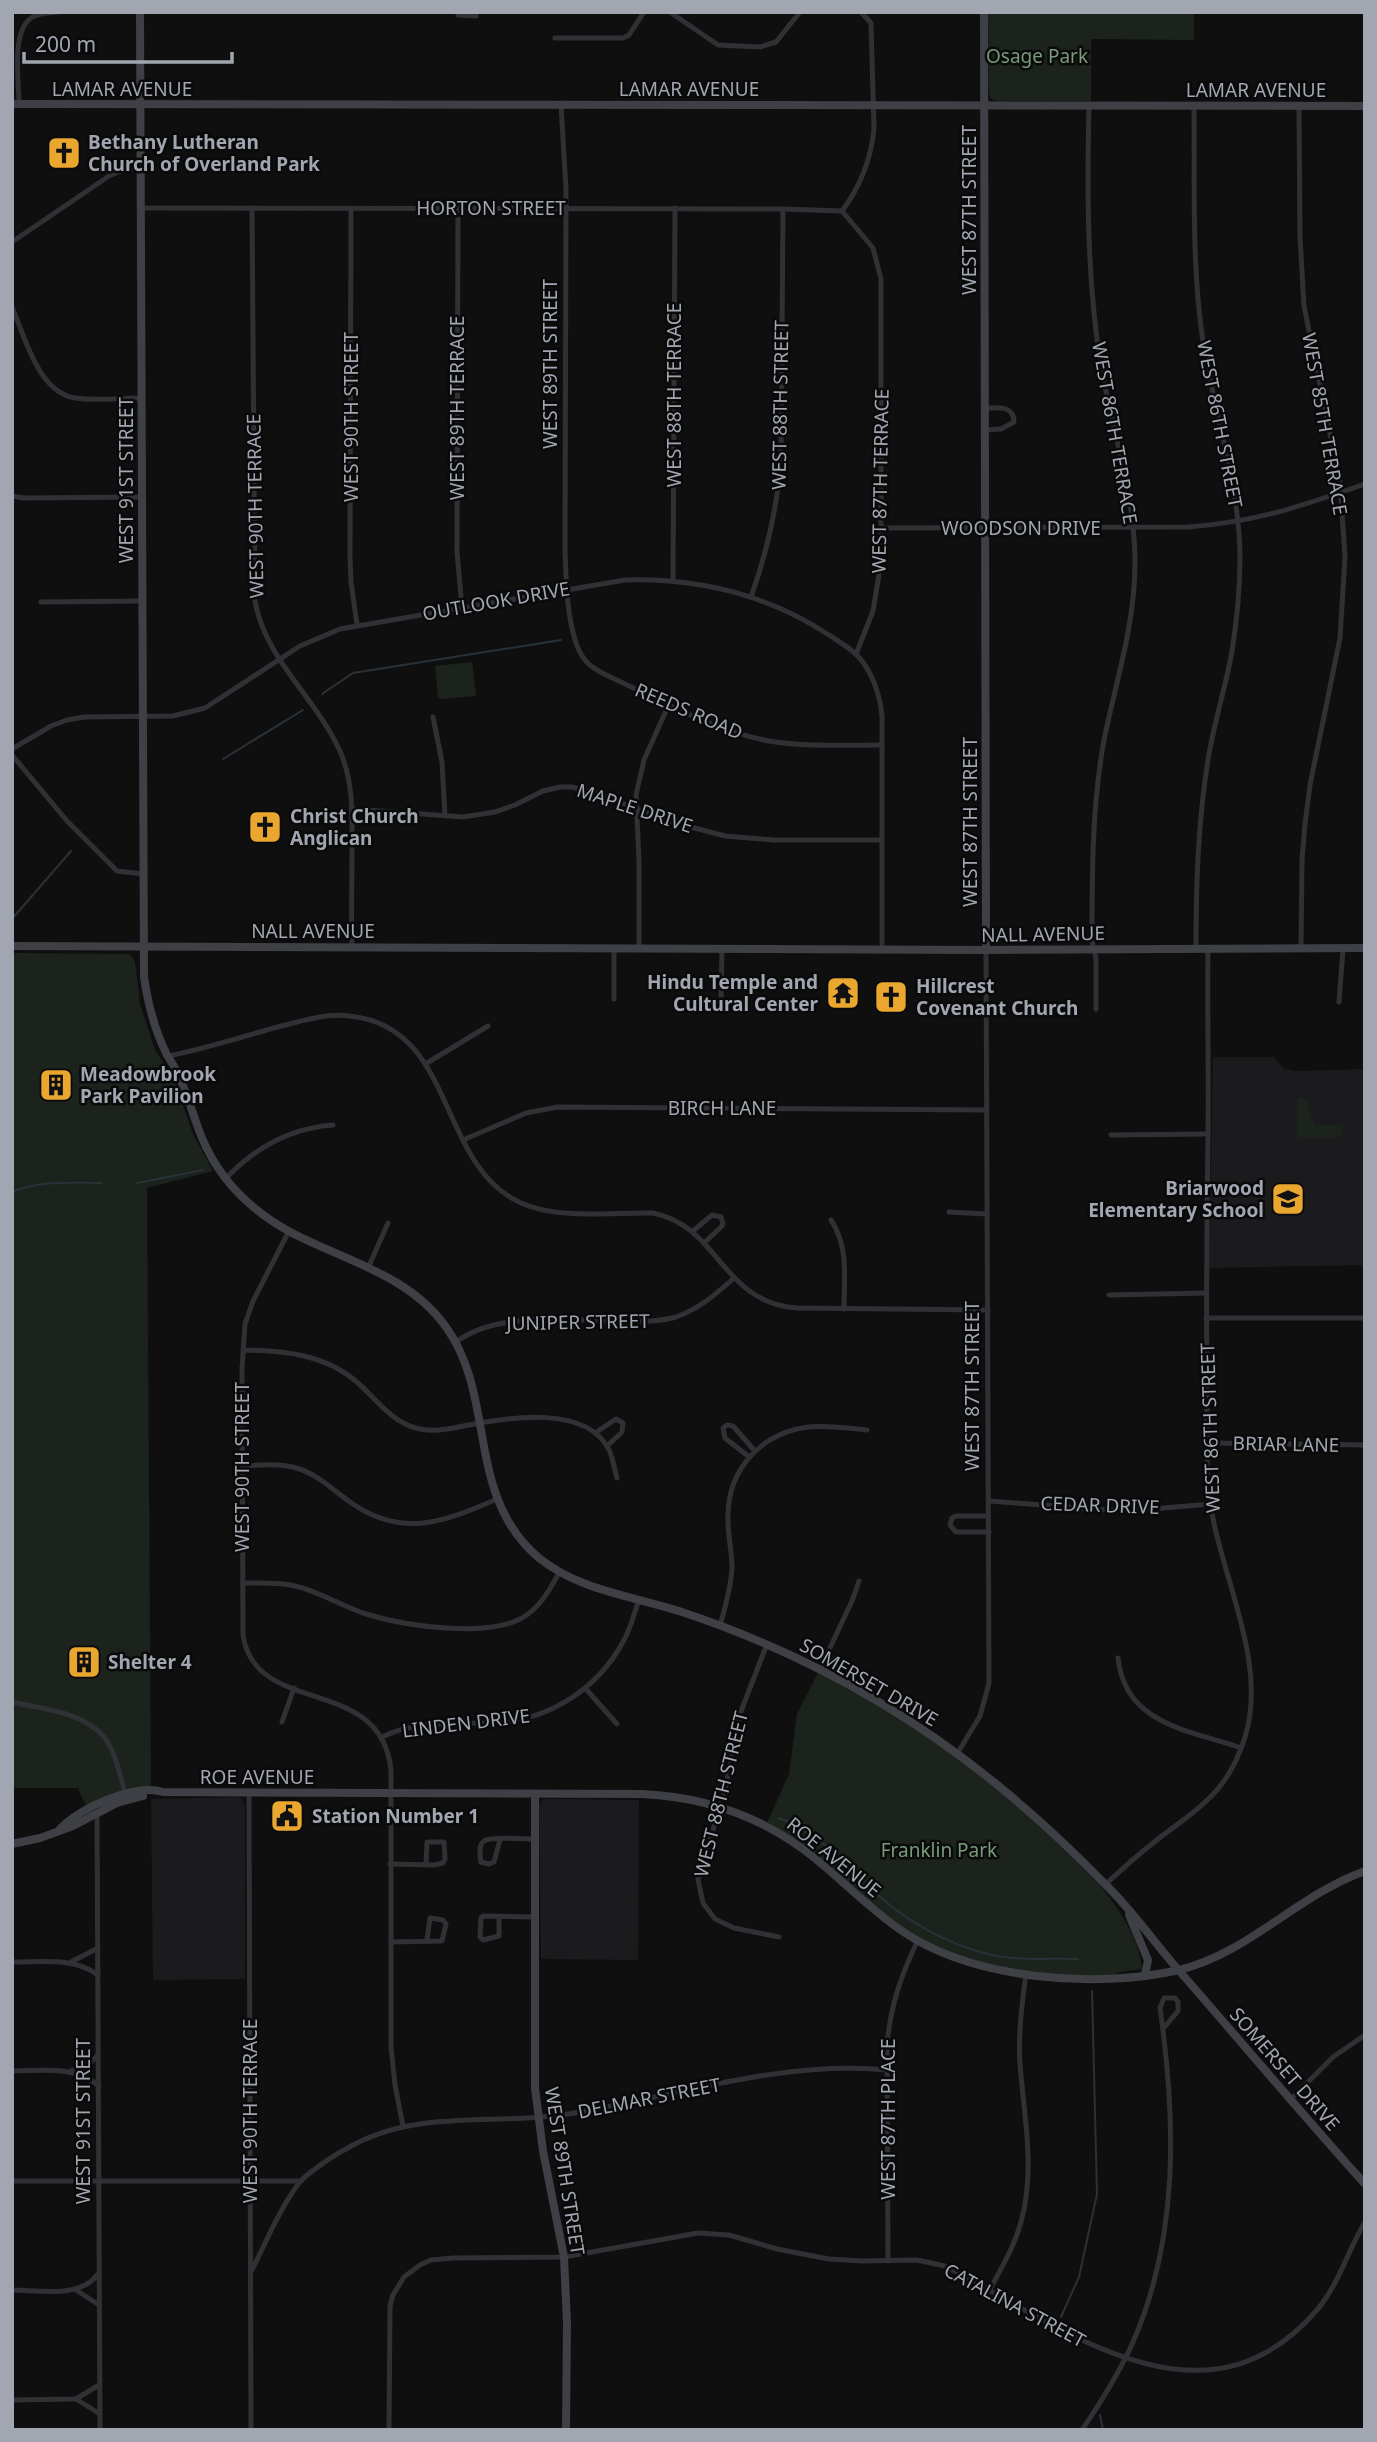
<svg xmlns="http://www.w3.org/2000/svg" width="1377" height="2442" font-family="'Noto Sans',sans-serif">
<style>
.built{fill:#1b1b1d}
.green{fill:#1c231c}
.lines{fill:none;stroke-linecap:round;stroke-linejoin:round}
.stream{stroke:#293238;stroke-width:2}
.street{stroke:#303135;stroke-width:5}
.secondary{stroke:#3e4045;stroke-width:8}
.labels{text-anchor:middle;stroke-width:5;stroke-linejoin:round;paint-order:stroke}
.park-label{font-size:19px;fill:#789b7a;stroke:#0a0a0b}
.street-label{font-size:19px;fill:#a1a6b1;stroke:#0a0a0b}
.poi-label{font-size:19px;font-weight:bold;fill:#a1a6b1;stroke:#0a0a0b;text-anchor:start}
</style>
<rect width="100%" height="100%" fill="#0f0f10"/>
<!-- built -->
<g class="built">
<path d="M1213,1057h61l9,11 11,3 71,-2v196l-156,3z"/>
<path d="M240,1797l5,9v173l-92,1 -2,-181z"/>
<path d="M544,1799l95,1 -1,160 -97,-1 -2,-154z"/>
</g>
<!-- green -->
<g class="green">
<path d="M988,12h206v28l-103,-1v62h-94l-6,-2 -2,-6z"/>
<path d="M472,662l4,34 -36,3 -2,-2 -3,-31z"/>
<path d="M12,953l117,1 6,7 5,43 15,46 19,29 19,55 20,37 -66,17 4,599 -65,19 -8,-18h-66z"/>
<path d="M1297,1098h11v11l7,16h27v12h-45z"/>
<path d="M820,1669c36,22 75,42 110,66 60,41 209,159 212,234l-23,3 -11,6 -110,-7 -80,-31 -152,-115 23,-51 8,-60z"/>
</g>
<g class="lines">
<!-- stream -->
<g class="stream">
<path d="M322,694l31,-21 208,-33"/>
<path d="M223,759l80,-49"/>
<path d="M12,919l59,-68"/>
<path d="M137,1183l66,-13"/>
<path d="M12,1192c27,-12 61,-9 89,-9"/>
<path d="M778,1818c18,5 51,27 62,42"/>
<path d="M878,1895c31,28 73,51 114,60 27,6 58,3 86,4"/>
<path d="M1061,2317l18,-40 18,-83 -5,-203"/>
<path d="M1100,2415l3,15"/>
</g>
<!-- street -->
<g class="street">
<path d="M458,12v3l18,1v-4"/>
<path d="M670,12l48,33 42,2 16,-5 24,-30"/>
<path d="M555,38h68l6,-3 15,-23"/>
<path d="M19,104c0,-22 -8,-72 12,-86 8,-6 18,-5 27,-6"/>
<path d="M561,105l5,84 -1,362c1,28 2,88 20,109 6,8 15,12 23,16 51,23 105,55 161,65 37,6 76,4 113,4"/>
<path d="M1089,106c-2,84 -2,171 11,254 11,68 35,134 35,203 0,61 -19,118 -31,177 -12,66 -12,133 -12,201l4,17v51"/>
<path d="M1194,106c1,80 -3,162 10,242 12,70 35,137 36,208 0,32 -3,64 -8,95 -6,35 -17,68 -23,103 -11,65 -13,129 -13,195"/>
<path d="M1299,106l1,131 4,69 36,177 5,74 -5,81 -30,147 -5,39 -3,36 -1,89"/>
<path d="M141,208l642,1 59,2"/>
<path d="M252,208l3,393c10,58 60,96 84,148 15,32 13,66 13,101 0,32 -1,64 0,97"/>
<path d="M351,208l-1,350 1,24 6,43"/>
<path d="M458,208l-1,344 5,55"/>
<path d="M842,211l31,37 8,31v283l-8,49 -17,43"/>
<path d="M842,211c18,-24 29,-52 32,-82l-3,-106 -10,-11"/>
<path d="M12,242l97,-66 14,-6 18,-2"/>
<path d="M12,307c13,30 26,85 63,91 21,3 45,0 66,0"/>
<path d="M985,408c13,0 29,-3 29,14l-13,7 -16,1"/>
<path d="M12,496l12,2 118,-1"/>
<path d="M882,528l306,-1c68,-5 114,-21 177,-43"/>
<path d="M673,581l2,-373"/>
<path d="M751,597c16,-45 26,-88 30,-136l2,-252"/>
<path d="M41,602l101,-1"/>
<path d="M433,717l9,45 3,54"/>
<path d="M12,749l39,-23 16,-6 17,-3 89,-1 32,-8 95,-62 40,-17 285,-49c73,-2 143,15 204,55 12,8 25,15 33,26 12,16 18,36 20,55v234"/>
<path d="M12,755l55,66 50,50 27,3"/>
<path d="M352,809l111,8 32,-5 20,-7 28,-14 17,-4h12l24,6 72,28 57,15 49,4h108"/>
<path d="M639,948v-87l-3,-66 8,-35 25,-56"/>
<path d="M614,949v50"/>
<path d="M721,1000l1,-51"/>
<path d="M1339,1002l4,-53"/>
<path d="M168,1056c38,-7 76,-20 113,-30 22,-5 45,-13 68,-10 108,10 87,149 172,187 37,17 92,9 132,10 68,14 67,89 144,95l191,2"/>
<path d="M427,1063l61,-37"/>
<path d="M1111,1135l97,-1"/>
<path d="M463,1140l63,-27 32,-6 429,3"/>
<path d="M226,1178c29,-30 64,-50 107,-53"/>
<path d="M949,1212l38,2"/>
<path d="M831,1220c18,27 13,58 13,89"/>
<path d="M289,1231l-36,70 -8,23 -3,45 1,266c12,83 139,38 148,136v276l4,38 8,41"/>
<path d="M693,1231l19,-16 9,2 2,7 -2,3 -17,16"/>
<path d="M368,1268l20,-45"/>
<path d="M1109,1295l97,-2"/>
<path d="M1206,1318h159"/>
<path d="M456,1342c43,-32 115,-21 167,-21 18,0 36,1 53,-4 23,-8 40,-23 58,-39"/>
<path d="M243,1350c42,1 82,4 115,33 18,16 34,39 58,45 19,6 40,-1 58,-4 38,-7 111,-18 134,24 5,8 6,21 9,30"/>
<path d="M595,1433l21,-14 7,4 -1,9 -15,14"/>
<path d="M1207,1443l158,2"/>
<path d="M748,1456l-23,-18 -2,-10 4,-3 6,1 21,24"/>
<path d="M243,1466c17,-1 36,-3 53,2 20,5 37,22 54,34 52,37 94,20 147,-3"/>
<path d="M989,1501l117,9 45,-1 60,-5"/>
<path d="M988,1516h-32l-4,2 -2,7 6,7h33"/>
<path d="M243,1583c16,0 32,-1 48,2 26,5 50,21 75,29 39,12 129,26 162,0 15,-11 23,-27 32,-43"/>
<path d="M720,1626c5,-19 11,-38 12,-58 0,-18 -5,-36 -4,-54 1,-46 34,-81 80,-87 19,-2 40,1 59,3"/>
<path d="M767,1644l-27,70 -15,76 -27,90 5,23 12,16 19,9 45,9"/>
<path d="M1118,1658c7,67 72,72 123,90"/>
<path d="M820,1669l32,-68 7,-20"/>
<path d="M585,1688l32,36"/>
<path d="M12,1702c30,7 72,10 92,35 11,14 17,40 21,57"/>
<path d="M282,1722l12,-34"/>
<path d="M382,1737c34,-17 69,-13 106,-14 57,0 109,-32 136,-83 7,-12 10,-27 15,-40"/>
<path d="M957,1754l23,-38 9,-33 -3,-733"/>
<path d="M249,1793l2,637"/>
<path d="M97,1813l3,617"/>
<path d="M500,1840l-6,22 -5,2 -8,-2c-1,-6 -3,-17 3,-21 7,-5 41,-2 51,-2"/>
<path d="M390,1864l44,1 9,-2 2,-4 -1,-17h-17l-1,22"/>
<path d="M1106,1884c17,-16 34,-31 52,-45 42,-32 70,-47 87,-102 25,-81 -31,-170 -37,-253 -2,-37 -1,-75 -1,-112 -1,-79 0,-158 1,-238 1,-62 -1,-123 0,-185"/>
<path d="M499,1918v18l-16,4 -3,-3 1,-19 2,-2 53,1"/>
<path d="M391,1942l51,-1 4,-17 -3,-4 -13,-2 -3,22"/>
<path d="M12,1962c30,0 62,-5 86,13"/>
<path d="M71,1962l27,-14"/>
<path d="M12,2071c30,0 63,-6 87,15"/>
<path d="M71,2071l19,-8 8,-8"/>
<path d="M1291,2099l42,-42 32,-22"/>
<path d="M12,2181h289"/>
<path d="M888,2261l-1,-215c3,-39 14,-71 31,-106"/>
<path d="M251,2272c15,-30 28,-62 48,-89 7,-9 35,-28 47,-34 68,-41 147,-23 222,-35 106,-17 210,-54 319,-44"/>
<path d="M12,2290c27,0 68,9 86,-16"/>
<path d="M76,2290l23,15"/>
<path d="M989,2291c13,-24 27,-47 33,-73 13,-51 2,-102 -2,-154 -2,-30 2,-60 6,-90"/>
<path d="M76,2399l24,15"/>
<path d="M12,2400l64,-1 23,-14"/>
<path d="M389,2430l1,-124 3,-11 11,-18 16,-12 11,-5 22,-2 111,-1 134,-24 31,2 48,14 52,10 34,2 54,-1 28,6c115,59 258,176 372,44 22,-26 31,-60 48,-88"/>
<path d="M1082,2430c19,-28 37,-56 51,-88 46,-105 43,-222 27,-334l4,-10h11l3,4v9l-15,18"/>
</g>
<!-- secondary -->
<g class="secondary">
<path d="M140,12l4,965c4,28 11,54 23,78 5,8 10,15 13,24 9,19 14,40 22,59 18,43 52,75 92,96 53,27 116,42 152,93 51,71 19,169 93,231 41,33 94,38 143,54 69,23 135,53 197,90 83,49 158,112 225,181 26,25 47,55 71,83 63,72 125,146 190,218"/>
<path d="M984,12l2,938"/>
<path d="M12,104l1353,2"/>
<path d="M12,946l968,4 385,-2"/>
<path d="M535,1794v294l8,63 21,106 3,66 -1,107"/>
<path d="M60,1829c19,-21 75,-46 103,-37l479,2c65,3 123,23 175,66 28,23 54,50 85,71 72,49 194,58 277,39 70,-17 117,-74 186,-99"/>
<path d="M12,1844l28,-6 33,-12 44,-23 26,-7"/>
<path d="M1129,1915l19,45 -3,15"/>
</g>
</g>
<!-- icons -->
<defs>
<symbol id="church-square" viewBox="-11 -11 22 22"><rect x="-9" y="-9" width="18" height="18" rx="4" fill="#e9a72f" stroke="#0a0a0b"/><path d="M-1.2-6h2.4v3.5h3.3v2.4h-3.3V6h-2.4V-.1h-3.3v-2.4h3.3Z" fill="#111"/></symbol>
<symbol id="temple-square" viewBox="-11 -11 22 22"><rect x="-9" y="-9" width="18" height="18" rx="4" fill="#e9a72f" stroke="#0a0a0b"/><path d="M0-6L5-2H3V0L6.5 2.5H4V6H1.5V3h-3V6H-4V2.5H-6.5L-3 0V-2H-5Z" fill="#111"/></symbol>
<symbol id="building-square" viewBox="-11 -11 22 22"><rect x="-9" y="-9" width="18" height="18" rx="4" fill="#e9a72f" stroke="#0a0a0b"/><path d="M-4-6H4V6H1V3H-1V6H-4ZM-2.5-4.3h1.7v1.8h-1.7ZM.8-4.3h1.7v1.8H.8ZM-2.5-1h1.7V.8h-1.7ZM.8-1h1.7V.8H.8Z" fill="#111"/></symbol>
<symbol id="school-square" viewBox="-11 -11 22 22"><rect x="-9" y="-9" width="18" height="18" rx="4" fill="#e9a72f" stroke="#0a0a0b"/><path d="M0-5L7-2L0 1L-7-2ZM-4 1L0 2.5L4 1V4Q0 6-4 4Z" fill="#111"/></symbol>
<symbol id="civic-square" viewBox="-11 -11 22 22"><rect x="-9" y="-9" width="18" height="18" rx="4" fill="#e9a72f" stroke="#0a0a0b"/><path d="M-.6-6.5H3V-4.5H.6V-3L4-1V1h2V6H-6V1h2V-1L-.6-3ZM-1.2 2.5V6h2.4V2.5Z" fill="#111"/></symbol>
</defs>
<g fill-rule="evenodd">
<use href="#church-square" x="45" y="134" width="38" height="38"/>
<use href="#church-square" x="246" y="808" width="38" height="38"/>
<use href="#temple-square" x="824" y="974" width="38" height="38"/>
<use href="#church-square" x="872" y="978" width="38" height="38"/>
<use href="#building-square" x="37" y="1066" width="38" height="38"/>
<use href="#school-square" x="1269" y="1180" width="38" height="38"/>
<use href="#building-square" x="65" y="1643" width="38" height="38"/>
<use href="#civic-square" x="268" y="1797" width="38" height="38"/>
</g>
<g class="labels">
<!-- park labels -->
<g class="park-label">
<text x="1037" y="63">Osage Park</text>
<text x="939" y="1857">Franklin Park</text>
</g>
<!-- street labels -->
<g class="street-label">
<text x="122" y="96">LAMAR AVENUE</text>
<text x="689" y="96">LAMAR AVENUE</text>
<text x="1256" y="97">LAMAR AVENUE</text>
<text x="491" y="215">HORTON STREET</text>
<text transform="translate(969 210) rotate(-90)" y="7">WEST 87TH STREET</text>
<text transform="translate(550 364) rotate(-90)" y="7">WEST 89TH STREET</text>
<text transform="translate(674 395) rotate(-90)" y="7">WEST 88TH TERRACE</text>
<text transform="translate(780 405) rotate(-89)" y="7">WEST 88TH STREET</text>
<text transform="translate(457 408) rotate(-90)" y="7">WEST 89TH TERRACE</text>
<text transform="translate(351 417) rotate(-90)" y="7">WEST 90TH STREET</text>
<text transform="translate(1220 424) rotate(79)" y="7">WEST 86TH STREET</text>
<text transform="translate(1325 424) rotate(80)" y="7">WEST 85TH TERRACE</text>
<text transform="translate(1115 433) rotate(80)" y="7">WEST 86TH TERRACE</text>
<text transform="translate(126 480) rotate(-90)" y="7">WEST 91ST STREET</text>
<text transform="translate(880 481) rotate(-89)" y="7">WEST 87TH TERRACE</text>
<text transform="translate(255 506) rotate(-91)" y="7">WEST 90TH TERRACE</text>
<text x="1021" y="535">WOODSON DRIVE</text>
<text transform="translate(496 601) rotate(-10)" y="7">OUTLOOK DRIVE</text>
<text transform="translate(689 711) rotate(23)" y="7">REEDS ROAD</text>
<text transform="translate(635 808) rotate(18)" y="7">MAPLE DRIVE</text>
<text transform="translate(970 822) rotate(-90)" y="7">WEST 87TH STREET</text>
<text x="313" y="938">NALL AVENUE</text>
<text transform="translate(1043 934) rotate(-1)" y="7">NALL AVENUE</text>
<text x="722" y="1115">BIRCH LANE</text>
<text transform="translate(578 1322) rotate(-1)" y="7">JUNIPER STREET</text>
<text transform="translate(972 1386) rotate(-90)" y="7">WEST 87TH STREET</text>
<text transform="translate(1210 1428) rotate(-92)" y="7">WEST 86TH STREET</text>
<text transform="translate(1286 1444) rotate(1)" y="7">BRIAR LANE</text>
<text transform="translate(242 1467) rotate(-90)" y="7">WEST 90TH STREET</text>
<text transform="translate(1100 1505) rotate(2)" y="7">CEDAR DRIVE</text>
<text transform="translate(869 1682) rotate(30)" y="7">SOMERSET DRIVE</text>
<text transform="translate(466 1723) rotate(-7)" y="7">LINDEN DRIVE</text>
<text x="257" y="1784">ROE AVENUE</text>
<text transform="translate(721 1794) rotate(-76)" y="7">WEST 88TH STREET</text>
<text transform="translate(834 1857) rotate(39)" y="7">ROE AVENUE</text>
<text transform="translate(1285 2069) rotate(49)" y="7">SOMERSET DRIVE</text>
<text transform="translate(649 2098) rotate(-11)" y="7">DELMAR STREET</text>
<text transform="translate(250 2111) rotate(-90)" y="7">WEST 90TH TERRACE</text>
<text transform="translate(888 2119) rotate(-90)" y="7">WEST 87TH PLACE</text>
<text transform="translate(83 2121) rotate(-90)" y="7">WEST 91ST STREET</text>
<text transform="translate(565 2171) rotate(81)" y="7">WEST 89TH STREET</text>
<text transform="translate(1015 2305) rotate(28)" y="7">CATALINA STREET</text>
</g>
<!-- poi labels -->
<g class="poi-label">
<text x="88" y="149">Bethany Lutheran<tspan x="88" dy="22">Church of Overland Park</tspan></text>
<text x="290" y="823">Christ Church<tspan x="290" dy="22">Anglican</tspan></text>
<text x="818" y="989" text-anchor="end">Hindu Temple and<tspan x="818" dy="22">Cultural Center</tspan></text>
<text x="916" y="993">Hillcrest<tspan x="916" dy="22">Covenant Church</tspan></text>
<text x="80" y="1081">Meadowbrook<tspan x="80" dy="22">Park Pavilion</tspan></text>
<text x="1264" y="1195" text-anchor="end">Briarwood<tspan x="1264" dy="22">Elementary School</tspan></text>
<text x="108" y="1669">Shelter 4</text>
<text x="312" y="1823">Station Number 1</text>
</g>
</g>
<!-- border -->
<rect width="1377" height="2442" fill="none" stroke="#a1a6b1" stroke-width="28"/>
<!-- scale -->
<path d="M24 52v10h208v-10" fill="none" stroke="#a1a6b1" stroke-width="3.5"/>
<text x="35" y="52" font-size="21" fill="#a1a6b1" stroke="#0a0a0b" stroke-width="5" paint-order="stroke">200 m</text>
</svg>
